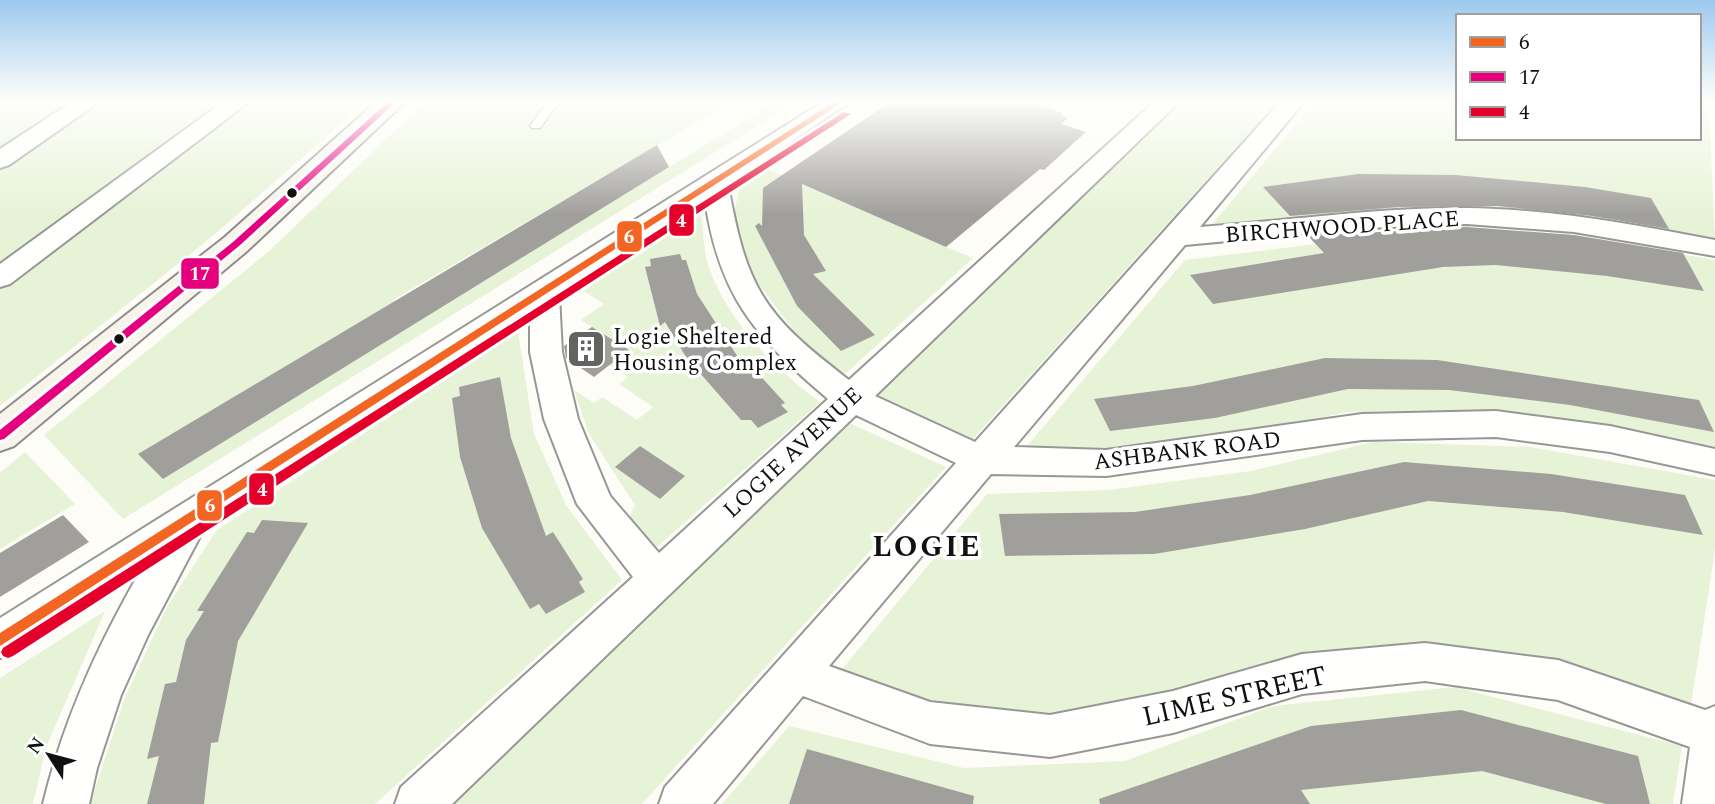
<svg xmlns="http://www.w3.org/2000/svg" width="1715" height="804" font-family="Spectral,serif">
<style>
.green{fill:#e7f3d7}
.building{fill:#a19f9c}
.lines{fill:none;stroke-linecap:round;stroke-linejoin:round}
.lane-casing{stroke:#979795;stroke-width:3}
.street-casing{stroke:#979795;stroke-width:4}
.secondary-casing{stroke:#8e8d8b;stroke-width:4}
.lane{fill:#fffffe;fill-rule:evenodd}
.street{fill:#fffffe;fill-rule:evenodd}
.secondary{fill:#f6f4eb;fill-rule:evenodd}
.bus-1-casing{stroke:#fff;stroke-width:6}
.bus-2-casing{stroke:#fff;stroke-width:6}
.bus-3-casing{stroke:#fff;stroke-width:6}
.bus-1{fill:#f26522;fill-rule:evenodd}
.bus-2{fill:#e5007d;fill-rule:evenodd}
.bus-3{fill:#e4002b;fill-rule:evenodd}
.bus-dot{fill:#111;stroke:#fff;stroke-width:2.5}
.labels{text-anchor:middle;stroke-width:7;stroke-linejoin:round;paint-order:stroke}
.street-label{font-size:23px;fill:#111;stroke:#fff}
.poi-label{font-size:23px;fill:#111;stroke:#fff;text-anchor:start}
.near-street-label{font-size:28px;fill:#111;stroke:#fff}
.district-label{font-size:30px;font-weight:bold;letter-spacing:2px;fill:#111;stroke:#fff}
.line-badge{stroke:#fff;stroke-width:2.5}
.badge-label{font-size:19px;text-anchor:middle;font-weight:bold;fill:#fff}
</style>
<rect width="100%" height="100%" fill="#fdfcf7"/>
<!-- green -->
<g class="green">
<path d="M0,102h70l-70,46z"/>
<path d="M96,102h123l-219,161v-97z"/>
<path d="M247,102h119l-157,137 -209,167v-121z"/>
<path d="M425,102h306l-338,198 28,18 355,-216h20l-673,417 -79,-84 225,-184z"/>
<path d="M1181,102h96l-305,338 -98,-43z"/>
<path d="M1315,102h143v36h241v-31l10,1 6,132 -113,-19 -393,7z"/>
<path d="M762,167l184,80 27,11 -129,117 -46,-39 -48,-63 -18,-50 7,-33z"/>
<path d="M701,213c3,18 2,41 9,58 22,54 63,97 110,131l-165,147 -26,-31 6,-13 -46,-71 -15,-44 20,13 8,-6 35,23 16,-13 -34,-23 9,-7 -19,-12 -5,-30 -23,-15 23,-16 -22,-14z"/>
<path d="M1325,243h290l100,17v191l-129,-24 -130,-16 -109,1 -109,23 -125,16 -92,2 164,-193z"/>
<path d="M518,332l16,102 32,71 56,75 -247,224h-285l35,-107 42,-90 49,-76z"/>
<path d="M847,422l99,45 -304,337h-195z"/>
<path d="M1373,442l157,5 185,33v70l-25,161 -269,-66 -132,12 -230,65 -125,-10 -95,-39 148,-179 122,-4 142,-19z"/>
<path d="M25,452l50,52 -75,45v-76z"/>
<path d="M105,611l-59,136 -13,57h-33v-126z"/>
<path d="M1455,687l227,59 -9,58h-951l67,-78 175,42 161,-7 148,-55z"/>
</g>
<!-- building -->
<g class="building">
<path d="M890,102h140l33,11 -3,2 8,3 -7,6 25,8 -42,38 -4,-1 -94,78 -144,-63 2,51 22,36 -13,3 62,61 -34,16 -44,-45 -42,-80 4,-3 3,3 1,-38z"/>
<path d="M657,145l12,22 -506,312 -25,-25z"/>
<path d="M1358,174l98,1 129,12 66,11 18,31 -77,-13 -94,-10 -99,1 -109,9 -27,-29z"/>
<path d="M1467,227l107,8 109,18 21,38 -97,-15 -111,-11 -53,2 -230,37 -23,-29 134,-22 -16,-17z"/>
<path d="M680,254l2,6h4l11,34 50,77 6,-3 32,35 -4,2 7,7 -30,16 -7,-8h-10l-55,-63 -21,-35 -5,4 -15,-59 6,-1 -1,-7z"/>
<path d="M592,327l37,23 -35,27 -28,-19 -2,-12z"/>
<path d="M1325,358l112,2 262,40 15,32 -144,-27 -121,-15 -101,-1 -133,29 -105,13 -16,-32 99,-13z"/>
<path d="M500,377l11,61 35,98 7,-4 30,47 -4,3 6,10 -39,22 -7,-10 -9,5 -48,-81 -22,-71 -8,-59 8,-2 -1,-9z"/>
<path d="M640,446l45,30 -25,23 -45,-32z"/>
<path d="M1404,462l147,12 134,21 18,40 -140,-23 -135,-11 -123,28 -151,25 -149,2 -6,-42 136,-2 115,-17z"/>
<path d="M63,515l26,27 -89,55v-44z"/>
<path d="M262,520l46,3 -70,118 -20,101 -7,1 -7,61h-57l12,-48 -12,3 18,-75 11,-2 10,-42 18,-29h-7l50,-79 7,1z"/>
<path d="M1461,710l177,46 12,48h-44l-124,-33 -181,19 9,14h-210l-1,-5 212,-73z"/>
<path d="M807,749l167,47 -1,8h-184z"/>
</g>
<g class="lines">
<defs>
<path id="lane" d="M548,102h11l-19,26h-8l-2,-2z"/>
<g id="street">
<path d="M72,102h27l-90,63 -9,3v-19z"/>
<path d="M223,102h26l-239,182 -10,3v-23z"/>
<path d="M823,102h27l-122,83c7,36 14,76 33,108 21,36 56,62 88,87l305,-278h25l-304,294 100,46 305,-340h24l-104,125c89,-6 177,-20 266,-19 84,1 167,16 249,32v16l-141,-24 -107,-8 -100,4 -182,17 -171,202 92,3 256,-36 134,-3 114,15 105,23v26l-105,-23 -114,-15 -134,3 -256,36 -115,-2 -162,192 101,36 120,13 123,-24 129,-37 123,-11 133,17 147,50 10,-4v98h-33l8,-57 -132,-47 -133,-19 -123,13 -129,39 -123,24 -120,-13 -127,-48 -90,108h-54l6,-17 291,-324 -100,-48 -404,389h-57l6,-17 232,-210 -56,-73 -33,-85 -14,-67v-37l-326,214 -56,106 -27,60 -24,73 -8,36h-46c20,-83 55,-160 98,-234l-126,83 -15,5v-40zM705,200c14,97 51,138 123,199l-169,154 -49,-57 -32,-77 -16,-67 -3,-56z"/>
</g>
<path id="secondary" d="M376,102h29l-158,149 -233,195 -14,5v-37l225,-177z"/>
</defs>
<!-- lane casing -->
<use href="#lane" class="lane-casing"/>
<!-- street casing -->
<use href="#street" class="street-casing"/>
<!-- secondary casing -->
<use href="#secondary" class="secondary-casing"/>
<!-- lane -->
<use href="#lane" class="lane"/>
<!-- street -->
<use href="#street" class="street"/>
<!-- secondary -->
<use href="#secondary" class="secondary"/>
<defs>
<path id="bus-1" d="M834,102h9l-843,544v-13z"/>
<path id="bus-2" d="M388,102h8l-157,144 -235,193 -4,1v-10l233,-188z"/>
<path id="bus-3" d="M844,112l7,2 -838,542 -5,2 -5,-2 -2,-4 2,-4z"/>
</defs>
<!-- bus-1 casing -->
<use href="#bus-1" class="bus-1-casing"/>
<!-- bus-2 casing -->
<use href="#bus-2" class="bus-2-casing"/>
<!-- bus-3 casing -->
<use href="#bus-3" class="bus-3-casing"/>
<!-- bus-1 -->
<use href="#bus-1" class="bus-1"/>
<!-- bus-2 -->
<use href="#bus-2" class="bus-2"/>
<!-- bus-3 -->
<use href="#bus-3" class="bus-3"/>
</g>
<!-- sky -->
<linearGradient id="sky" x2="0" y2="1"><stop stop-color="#9dc9ee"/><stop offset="0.47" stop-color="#fefefb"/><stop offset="1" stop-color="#fefefb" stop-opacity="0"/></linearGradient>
<rect width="1715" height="215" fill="url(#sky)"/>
<!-- icons -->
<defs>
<symbol id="building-square" viewBox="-11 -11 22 22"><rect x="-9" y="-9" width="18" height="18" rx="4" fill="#646362" stroke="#fff"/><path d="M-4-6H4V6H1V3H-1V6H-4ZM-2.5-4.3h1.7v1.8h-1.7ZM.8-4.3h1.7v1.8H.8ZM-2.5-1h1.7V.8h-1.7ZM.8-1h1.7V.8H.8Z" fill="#fff"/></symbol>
</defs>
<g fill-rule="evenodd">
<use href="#building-square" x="564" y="327" width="44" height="44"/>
</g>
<!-- markers -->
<g class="bus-dot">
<circle cx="292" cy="193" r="6"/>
<circle cx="119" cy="339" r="6"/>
</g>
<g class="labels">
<!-- street labels -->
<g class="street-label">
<text transform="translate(1342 226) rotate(-4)" y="8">BIRCHWOOD PLACE</text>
<text transform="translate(1187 450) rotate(-7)" y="8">ASHBANK ROAD</text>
<text transform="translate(792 452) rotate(-43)" y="8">LOGIE AVENUE</text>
</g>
<!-- poi labels -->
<g class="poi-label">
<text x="613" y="344">Logie Sheltered<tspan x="613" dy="26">Housing Complex</tspan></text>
</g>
<!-- near-street labels -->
<g class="near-street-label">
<text transform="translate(1234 695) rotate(-13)" y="10">LIME STREET</text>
</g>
<!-- district labels -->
<g class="district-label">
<text x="927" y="556">LOGIE</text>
</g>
</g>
<g class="line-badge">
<rect x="668" y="203" width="27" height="34" rx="7" fill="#e4002b"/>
<rect x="616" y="220" width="27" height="33" rx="7" fill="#f26522"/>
<rect x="180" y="257" width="40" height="33" rx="7" fill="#e5007d"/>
<rect x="248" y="472" width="27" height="34" rx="7" fill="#e4002b"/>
<rect x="196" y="489" width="27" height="33" rx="7" fill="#f26522"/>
</g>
<g class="badge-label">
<text x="681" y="227">4</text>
<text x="629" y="243">6</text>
<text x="200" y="280">17</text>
<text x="262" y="496">4</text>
<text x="210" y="512">6</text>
</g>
<!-- legend -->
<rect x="1456" y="14" width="245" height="126" fill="#ffffff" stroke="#a0a0a0" stroke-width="2"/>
<rect x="1470" y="37" width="35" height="10" fill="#f26522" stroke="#a0a0a0" stroke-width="2"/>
<text x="1519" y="49" font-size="21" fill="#111111">6</text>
<rect x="1470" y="72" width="35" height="10" fill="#e5007d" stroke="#a0a0a0" stroke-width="2"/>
<text x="1519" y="84" font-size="21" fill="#111111">17</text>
<rect x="1470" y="107" width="35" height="10" fill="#e4002b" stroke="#a0a0a0" stroke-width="2"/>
<text x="1519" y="119" font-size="21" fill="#111111">4</text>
<!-- north arrow -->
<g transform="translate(49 755) rotate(306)" stroke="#ffffff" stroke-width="5" paint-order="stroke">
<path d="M0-5L12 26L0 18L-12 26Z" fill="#111111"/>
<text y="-10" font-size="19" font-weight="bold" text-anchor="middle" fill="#111111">N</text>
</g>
</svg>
